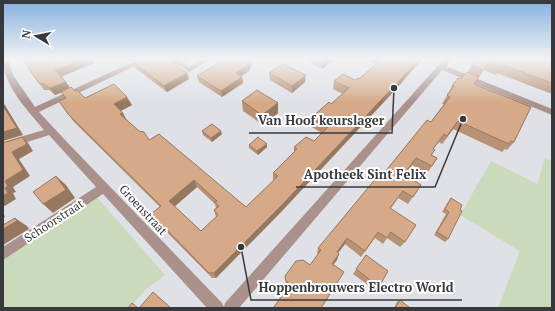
<svg xmlns="http://www.w3.org/2000/svg" width="555" height="311" font-family="'PT Serif',serif">
<style>
.green{fill:#cbdaba}
.lines{fill:none;stroke-linecap:round;stroke-linejoin:round}
.minor{fill:#aa918b;fill-rule:evenodd}
.wall{fill:#b89275;fill-rule:evenodd}
.shaded-wall{fill:#96775f}
.building{fill:#d6aa88;stroke:#96775f;fill-rule:evenodd}
.labels{text-anchor:middle;stroke-width:4;stroke-linejoin:round;paint-order:stroke}
.street-label{font-size:12px;fill:#38393c;stroke:#fff}
.leader{fill:none;stroke:#38393c;stroke-width:1.5}
.callout-dot{fill:#38393c;stroke:#fff;stroke-width:1.5}
.callout-label{font-size:13px;text-anchor:middle;font-weight:bold;fill:#38393c;stroke:#fff;stroke-width:4;stroke-linejoin:round;paint-order:stroke}
</style>
<rect width="100%" height="100%" fill="#dfe1e7"/>
<!-- green -->
<g class="green">
<path d="M545,158l7,3v147h-54l22,-57 -60,-36 31,-54 46,23z"/>
<path d="M96,196l69,79 -19,14 -17,19h-126v-48z"/>
</g>
<g class="lines">
<!-- minor -->
<g class="minor">
<path d="M3,59h5l5,16 22,32 104,-48h10l-110,53 27,29 156,162 2,4 1,-4 219,-244h8l-6,7 106,43v6l-110,-45 -203,238h-32l-104,-114 -100,66v-13l93,-60 -47,-52 -46,15v-8l41,-12c-16,-19 -41,-45 -41,-71z"/>
<path d="M169,59h9l11,8 13,-8h10l-23,13z"/>
</g>
</g>
<!-- wall -->
<g class="wall">
<path d="M180,59h11l-6,3z"/>
<path d="M307,59h28l-13,10 -11,-6v-2z"/>
<path d="M364,59h58l-25,29 -117,125 -64,65h-4l-56,-57 -5,-7 9,-7 -86,-85 -6,-8 -2,-16 -4,-6 -7,3 -6,-5h-5l-5,-7 13,-22 42,-1 -2,1 2,2 -33,14 9,11 15,10 47,7 -11,6 5,9 23,20 97,67 27,-26v-8l21,-21v-5l20,-6 8,-8 -12,-7 1,-8 20,-14 12,-10 -10,-5 1,-8 21,-1 4,-1 17,-15zM197,187l18,17 1,4 -2,2 2,7 -15,14 -27,-25z"/>
<path d="M474,59h78v35l-55,-21 -1,2 -12,-5 -10,14 40,58 -7,8 -2,-1 -3,3 -49,-23 -11,15 -3,-2 -6,7 -1,6 5,3 -10,16 -15,-9 -8,10 17,10 -13,19 -10,-6 -7,10 14,34 -5,5 -13,-9 -4,6 -8,-6 -14,19 -16,-13 -7,9 -1,7 -4,4 11,8 -23,36h-46l-1,-1 14,-19 -2,-2 -1,-10 25,-11 8,-11 -1,-1 1,-5 62,-70 51,-56 13,-18h-2l6,-10 4,-8 9,-7 7,-7 4,-7 -1,-1z"/>
<path d="M132,61l45,5 12,13 -22,13 -32,-24z"/>
<path d="M251,61l1,3 -3,7 -7,5 1,7 -21,14 -23,-15 -2,-6z"/>
<path d="M269,73l36,9 -13,11 -22,-13z"/>
<path d="M242,101l36,2v10l-15,12 -20,-14z"/>
<path d="M202,131l20,3 -10,8 -9,-7z"/>
<path d="M267,144v3l-9,8 -9,-7v-3z"/>
<path d="M451,198l9,12 -12,29 -3,3 -11,-7 12,-21 -4,-2 6,-10z"/>
<path d="M366,255l13,32 -3,4 -23,-17z"/>
<path d="M400,300l10,8h-16l3,-6z"/>
</g>
<!-- shaded-wall -->
<g class="shaded-wall">
<path d="M83,59h11v1l-2,1 2,2 -34,14 -5,-7z"/>
<path d="M127,59h8l-7,3z"/>
<path d="M184,59h7l-6,3z"/>
<path d="M248,59h6l-3,2 1,3 -3,7 -12,8 -1,-6z"/>
<path d="M325,59h10l-13,10 1,-8z"/>
<path d="M419,59h3l-25,29 -117,125 -64,65 -2,-5z"/>
<path d="M175,60l2,6 -6,-4z"/>
<path d="M187,73l2,6 -22,13 -3,-6z"/>
<path d="M306,75l-1,7 -13,11v-7z"/>
<path d="M242,77l1,6 -21,14 -1,-6z"/>
<path d="M66,82l5,7 -16,6 -5,-7z"/>
<path d="M127,97l5,8 -14,7 -4,-8z"/>
<path d="M3,102l20,33 -20,6z"/>
<path d="M278,103v10l-15,12 -1,-10z"/>
<path d="M123,113l4,8 -7,-7z"/>
<path d="M458,121l-5,8 -11,15 5,-8z"/>
<path d="M221,131l1,3 -10,8 -1,-4z"/>
<path d="M22,137l6,6 5,8 -14,8 11,17 -17,11 3,5 -3,1 3,6 -13,8v-11l2,-8v-7l7,-29z"/>
<path d="M267,144v3l-9,8 -1,-4z"/>
<path d="M416,158l-4,7 -13,17 5,-8z"/>
<path d="M56,176l10,9 9,13 -22,15 -10,-9z"/>
<path d="M194,180l3,7 -24,21 -4,-7z"/>
<path d="M3,212l2,5 -2,1z"/>
<path d="M15,218l12,8 2,3 -26,16v-16z"/>
<path d="M347,238l-2,6 -11,14 3,-6z"/>
<path d="M339,254l-2,6 -7,9 2,-5z"/>
</g>
<!-- building -->
<g class="building">
<path d="M22,59h29l1,2 5,-2h26l-28,11 11,12 -16,6 -6,-4 -5,-1z"/>
<path d="M137,59h37l1,1 -4,2 16,11 -23,13 -32,-25z"/>
<path d="M225,59h26l-3,6 -12,8 6,4 -21,14 -24,-15z"/>
<path d="M382,59h37l-19,21 -119,126 -67,67h-5l-58,-59 10,-8 -93,-92 -9,-13 7,-3 -5,-6 10,-5 4,4 2,-1 8,8 29,-14 13,13 -13,7 9,9 -3,1 19,17 5,1 5,8 10,-6 87,73 32,-31 -5,-3 24,-24 -3,-2 12,-10 8,4 14,-14 -17,-9 18,-16 2,2 18,-16 -15,-7 9,-7 12,6 3,-2 1,1zM194,180l23,21 -3,1 5,4 -5,4 4,5 -17,16 -32,-30z"/>
<path d="M476,59h76v24l-49,-18 -2,2 -12,-5 -5,8 -12,-5z"/>
<path d="M283,64l23,11 -14,11 -23,-13z"/>
<path d="M467,72l12,5 -5,7 57,23 -17,35 -3,-1 -2,3 -51,-23 -11,15 -3,-2 -11,15 2,1 -4,5 6,3 -5,8 -16,-8 -12,16 17,11 -8,12 -10,-6 -13,17 26,17 -11,17 -14,-10 -4,6 -9,-6 -13,19 -18,-13 -10,14 2,2 -7,10 12,8 -23,36h-45l-2,-1 16,-23 -4,-3 -1,-5 11,-15 7,-1 7,5 11,-15 -3,-2 10,-12 49,-59 3,1 47,-58 4,2 19,-25 -3,-2 7,-9h-2l6,-8 3,1z"/>
<path d="M257,90l21,13 -16,12 -20,-14z"/>
<path d="M3,106l14,22 -14,4z"/>
<path d="M212,124l9,7 -10,7 -9,-7z"/>
<path d="M22,137l5,7 -15,8 11,18 -18,11 3,5 -3,2 3,5 -5,3v-53z"/>
<path d="M258,137l9,7 -10,7 -8,-6z"/>
<path d="M56,176l10,14 -23,14 -10,-12z"/>
<path d="M451,198l11,7 -2,5 2,1 -14,28 -11,-7 12,-20 -4,-3z"/>
<path d="M15,218l2,3 -14,8v-4z"/>
<path d="M366,255l22,16 -9,16 -23,-18z"/>
<path d="M153,292l18,16h-32z"/>
<path d="M400,300l10,8h-15z"/>
<path d="M132,303l6,5h-10z"/>
</g>
<!-- sky -->
<linearGradient id="sky" x2="0" y2="1"><stop stop-color="#85b0e0"/><stop offset="0.57" stop-color="#f1f2f4"/><stop offset="1" stop-color="#f1f2f4" stop-opacity="0"/></linearGradient>
<rect width="555" height="103" fill="url(#sky)"/>
<g class="labels">
<!-- street labels -->
<g class="street-label">
<text transform="translate(143 210) rotate(47)" y="4">Groenstraat</text>
<text transform="translate(54 221) rotate(-33)" y="4">Schoorstraat</text>
</g>
</g>
<!-- callouts -->
<path class="leader" d="M394 88L392 133H249M463 119L435 187H296M241 247L251 300H462"/>
<g class="callout-dot">
<circle cx="394" cy="88" r="4"/>
<circle cx="463" cy="119" r="4"/>
<circle cx="241" cy="247" r="4"/>
</g>
<g class="callout-label">
<text x="321" y="125">Van Hoof keurslager</text>
<text x="365" y="179">Apotheek Sint Felix</text>
<text x="356" y="292">Hoppenbrouwers Electro World</text>
</g>
<!-- border -->
<rect width="555" height="311" fill="none" stroke="#38393c" stroke-width="8"/>
<!-- north arrow -->
<g transform="translate(36 36) rotate(280)" stroke="#ffffff" stroke-width="3" paint-order="stroke">
<path d="M0-3L7 15L0 10L-7 15Z" fill="#38393c"/>
<text y="-6" font-size="11" font-weight="bold" text-anchor="middle" fill="#38393c">N</text>
</g>
</svg>
